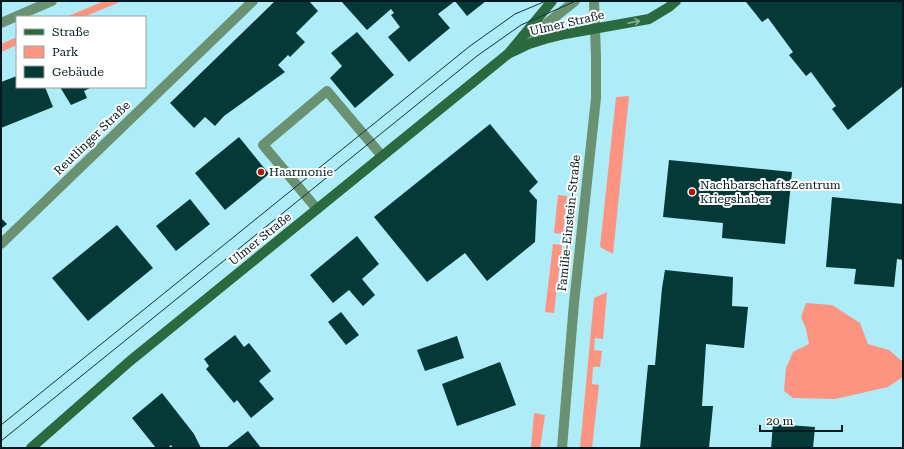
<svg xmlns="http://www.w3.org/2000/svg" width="904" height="449" font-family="'Roboto Serif',serif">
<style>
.green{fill:#fd9481}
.building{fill:#043938}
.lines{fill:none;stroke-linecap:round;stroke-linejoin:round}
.lane{stroke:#699172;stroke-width:10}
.street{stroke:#699172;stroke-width:10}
.secondary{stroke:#2b6a3f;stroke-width:10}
.tram{stroke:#163338;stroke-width:1}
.oneway{stroke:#8aad95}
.poi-dot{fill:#aa1a04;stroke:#fff;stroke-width:1.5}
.labels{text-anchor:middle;stroke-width:4;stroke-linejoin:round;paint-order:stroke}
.street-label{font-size:12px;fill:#021a1f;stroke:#fff}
.poi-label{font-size:12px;fill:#021a1f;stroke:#fff;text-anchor:start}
</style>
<rect width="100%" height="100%" fill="#aeecf8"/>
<!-- green -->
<g class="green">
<path d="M104,1h18l-38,16h-18z"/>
<path d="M17,37v8l-16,7v-8z"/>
<path d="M629,96l-16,158 -13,-7 16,-150z"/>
<path d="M558,195l9,1 -4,38 -9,-1z"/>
<path d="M553,244l9,1 -8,68 -9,-1z"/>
<path d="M607,292l-4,47 -8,-1 -1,12 8,1 -2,16h-7l-1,17 7,1 -7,63h-12l14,-150z"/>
<path d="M806,303l26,2 28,18 8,21 21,6 14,12v15l-15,10 -53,12 -42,-1 -9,-7 2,-23 7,-16 16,-8 -3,-15 -5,-12z"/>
<path d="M534,413l11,2 -5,33h-9z"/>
</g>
<!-- building -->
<g class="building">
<path d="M275,1h34l9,10 -22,22 9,9 -15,15 -2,-2 -10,10 7,7 -61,44 -9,10 -10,-9 -11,11 -24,-25z"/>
<path d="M341,1h114l-17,13 12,14 -41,34 -21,-25 12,-10 -9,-12 3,-2 -3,-4 -24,21z"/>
<path d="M455,1h31l-19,15z"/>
<path d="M746,1h157v85l-55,44 -16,-21 4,-3 -25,-34 -5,4 -17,-21 4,-3 -25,-34 -6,4 -16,-20z"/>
<path d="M357,32l37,43 -39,33 -25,-30 12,-12 -11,-13z"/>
<path d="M17,76v11h28l8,20 -52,21v-46z"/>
<path d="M60,87h32l-8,4 3,7 -16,7z"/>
<path d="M490,124l48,58 -9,9 8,9 -2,42 -48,39 -22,-28 -38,29 -53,-65z"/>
<path d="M239,137l30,37 -44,36 -30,-37z"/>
<path d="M669,160l123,12 -7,72 -63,-6 1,-15 -60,-6z"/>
<path d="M832,197l71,7v56l-6,-1 -3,28 -40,-3 2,-15 -30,-2z"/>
<path d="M190,199l20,25 -34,27 -20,-25z"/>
<path d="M1,218l6,6 -6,5z"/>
<path d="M117,225l36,43 -65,53 -36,-43z"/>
<path d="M357,236l22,28 -17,15 13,16 -12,11 -14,-16 -16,13 -23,-28z"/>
<path d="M665,270l68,7 -1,29 16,1 -4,41 -38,-4 -4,62h11l-4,42h-69l8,-83h7l7,-77z"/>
<path d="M341,312l18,23 -13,10 -18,-23z"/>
<path d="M235,335l9,12 5,-4 22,28 -12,10 15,18 -23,19 -14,-18 -3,3 -28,-34 3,-3 -5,-7z"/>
<path d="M457,336l7,22 -39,13 -8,-21z"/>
<path d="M500,362l16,43 -59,21 -15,-42z"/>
<path d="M162,393l32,41 7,14h-28l-2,-3 -3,3h-12l-24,-30z"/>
<path d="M773,424l42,3 -2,21h-42z"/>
<path d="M248,431l13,17h-35z"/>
</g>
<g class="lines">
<!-- lane -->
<g class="lane">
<path d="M517,47l58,-46"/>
<path d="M317,209l-54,-64 64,-54 55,65"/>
</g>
<!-- street -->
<g class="street">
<path d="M1,23l51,-22"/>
<path d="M1,244l252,-243"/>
<path d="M562,448l12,-145 22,-205v-41l-2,-56"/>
</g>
<!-- secondary -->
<g class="secondary">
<path d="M510,53l19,-9 16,-5 20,-5 84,-15 20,-12 7,-6"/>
<path d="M31,448l99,-87 378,-307 44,-53"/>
</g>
<!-- tram -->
<g class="tram">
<path d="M1,425l469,-379 45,-32 31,-13"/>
<path d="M1,441l476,-385 44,-31 55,-24"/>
</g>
</g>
<!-- one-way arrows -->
<defs><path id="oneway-shaft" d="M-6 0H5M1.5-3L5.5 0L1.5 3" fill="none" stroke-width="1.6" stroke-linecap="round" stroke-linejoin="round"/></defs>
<use class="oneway" href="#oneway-shaft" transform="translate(634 22) rotate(-11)"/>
<!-- markers -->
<g class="poi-dot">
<circle cx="261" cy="172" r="4"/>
<circle cx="692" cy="192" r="4"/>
</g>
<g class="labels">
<!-- street labels -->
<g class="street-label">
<text transform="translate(567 23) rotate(-13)" y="4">Ulmer Straße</text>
<text transform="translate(92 138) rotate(-44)" y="4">Reutlinger Straße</text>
<text transform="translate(569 223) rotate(-84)" y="4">Familie-Einstein-Straße</text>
<text transform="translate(260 239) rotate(-39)" y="4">Ulmer Straße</text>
</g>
<!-- poi labels -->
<g class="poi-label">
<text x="269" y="176">Haarmonie</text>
<text x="700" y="189">NachbarschaftsZentrum<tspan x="700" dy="14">Kriegshaber</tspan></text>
</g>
</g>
<!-- border -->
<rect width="904" height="449" fill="none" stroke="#021a1f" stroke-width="4"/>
<!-- legend -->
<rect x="16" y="16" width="130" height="72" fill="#ffffff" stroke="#9aa3a5"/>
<rect x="24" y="29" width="20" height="6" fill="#2b6a3f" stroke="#9aa3a5"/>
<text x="52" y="36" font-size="12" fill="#021a1f">Straße</text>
<rect x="24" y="46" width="20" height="12" fill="#fd9481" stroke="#9aa3a5"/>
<text x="52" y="56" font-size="12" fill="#021a1f">Park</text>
<rect x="24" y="66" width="20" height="12" fill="#043938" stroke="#9aa3a5"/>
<text x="52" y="76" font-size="12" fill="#021a1f">Gebäude</text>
<!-- scale -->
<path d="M760 425v6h82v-6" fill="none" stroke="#021a1f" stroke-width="2"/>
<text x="766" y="425" font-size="12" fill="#021a1f" stroke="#ffffff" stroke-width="3" paint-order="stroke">20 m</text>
</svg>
